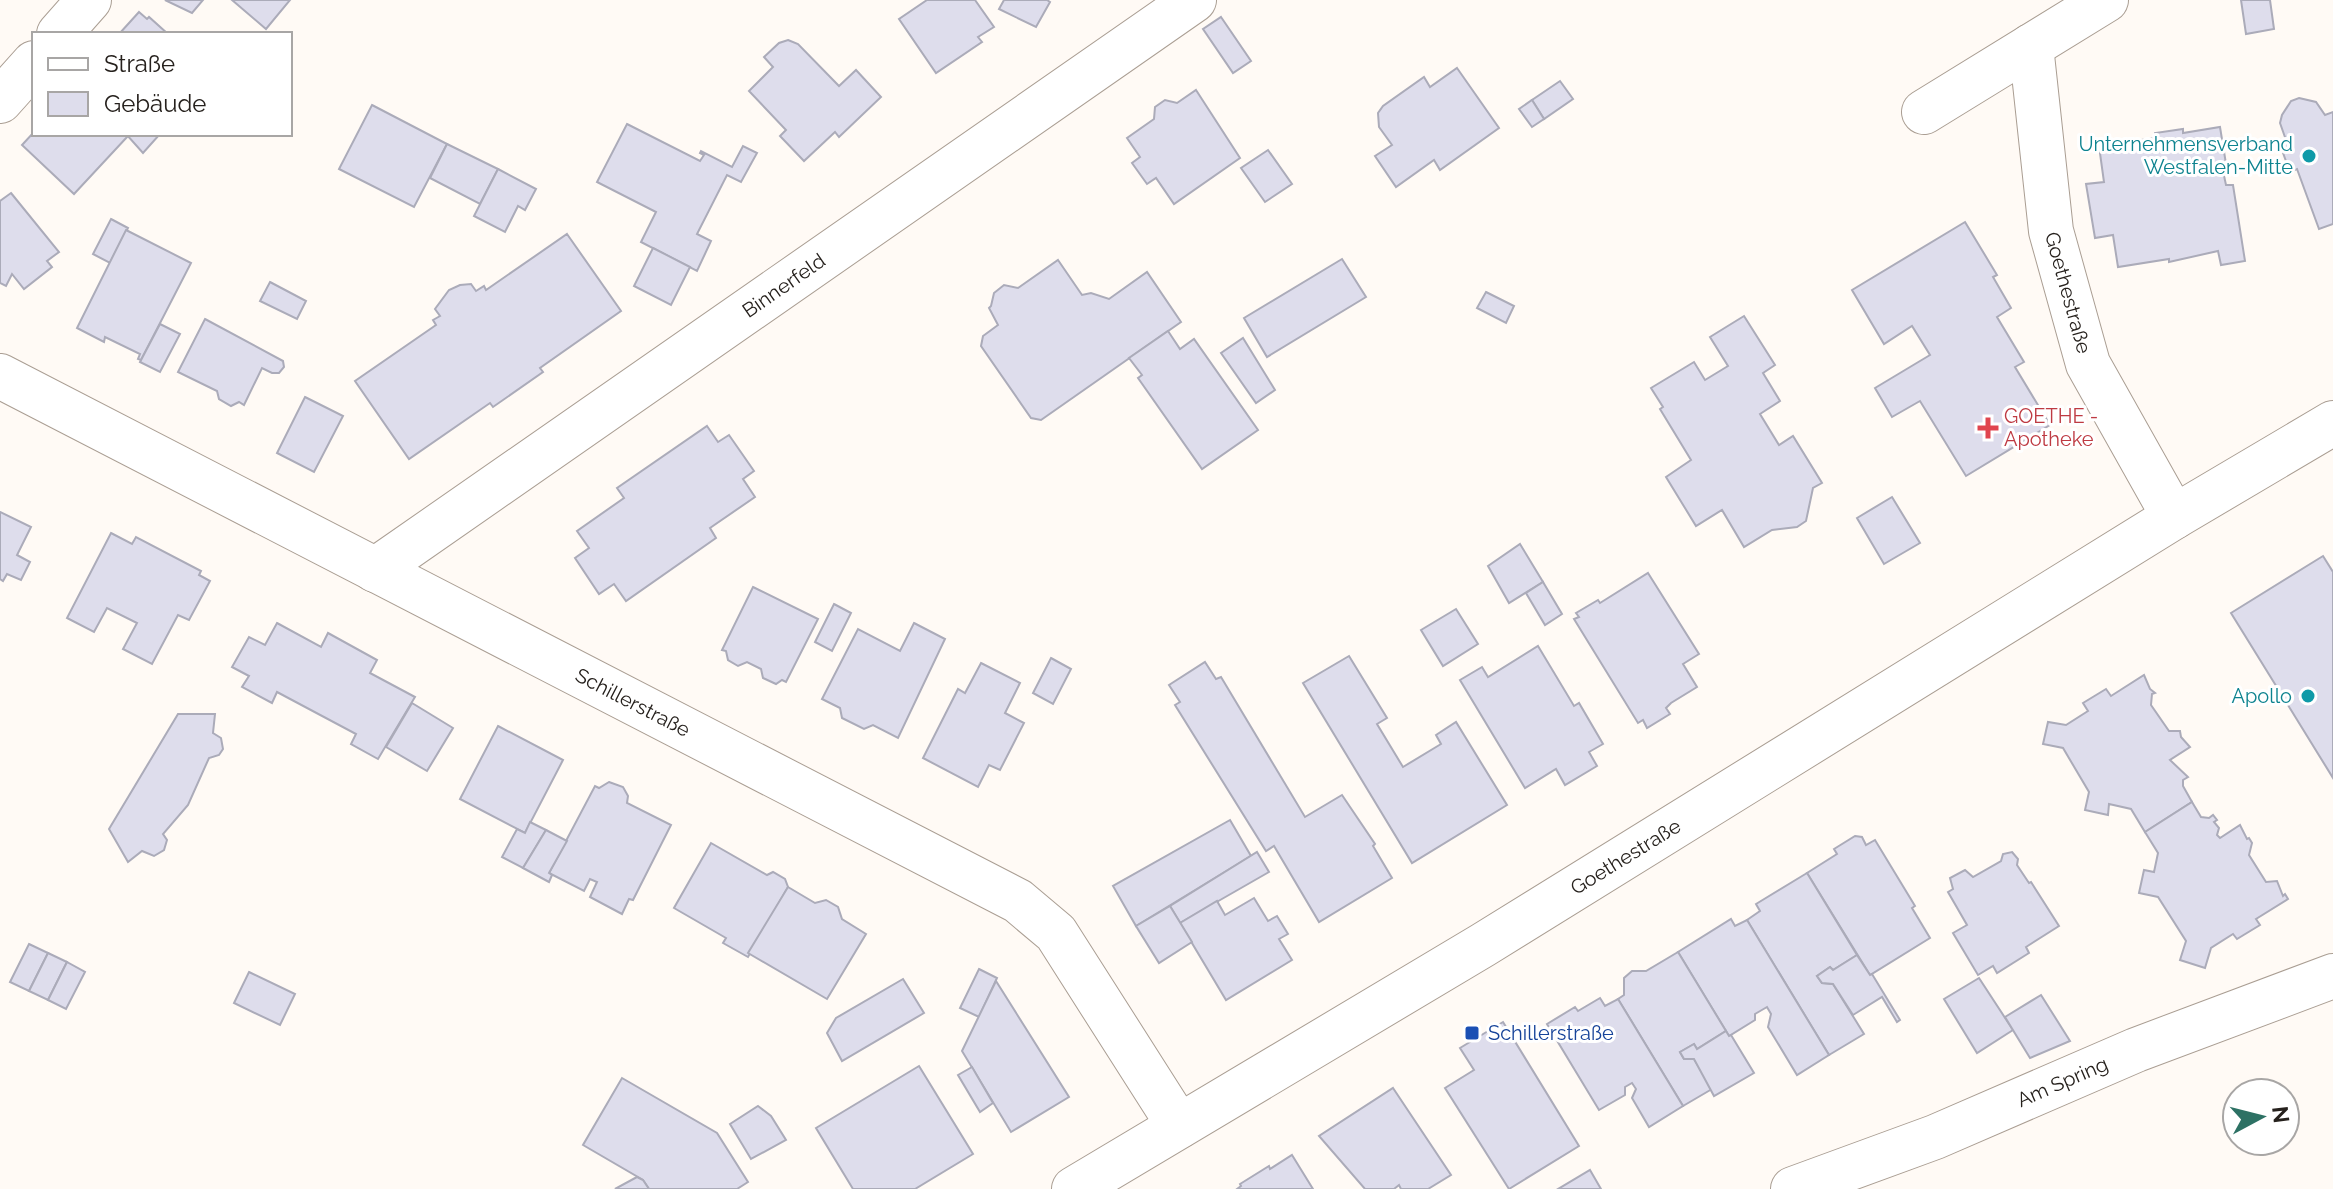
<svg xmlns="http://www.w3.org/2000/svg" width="2333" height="1189" font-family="Raleway,sans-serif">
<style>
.building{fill:#deddec;stroke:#ababb9;stroke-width:2}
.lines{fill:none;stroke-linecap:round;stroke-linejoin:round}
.minor-casing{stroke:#aa9e93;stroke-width:46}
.minor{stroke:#fff;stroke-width:44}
.culture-dot{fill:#0f9aa8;stroke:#fff;stroke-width:3}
.health-dot{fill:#e0444e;stroke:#fff;stroke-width:3}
.transit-dot{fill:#1a4fb4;stroke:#fff;stroke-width:3}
.labels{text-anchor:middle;stroke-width:6;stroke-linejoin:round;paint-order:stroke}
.culture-label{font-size:20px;fill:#0d838f;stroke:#fff;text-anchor:end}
.street-label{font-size:20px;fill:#26211d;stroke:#fff}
.health-label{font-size:20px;fill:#be3a42;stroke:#fff;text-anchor:start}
.transit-label{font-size:20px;fill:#164399;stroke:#fff;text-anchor:start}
</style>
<rect width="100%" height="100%" fill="#fffaf5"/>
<!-- building -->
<g class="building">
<path d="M165,0h38l-11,13z"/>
<path d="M232,0h58l-24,29z"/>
<path d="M927,0h48l19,27 -16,10 4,5 -46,31 -37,-54z"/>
<path d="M1004,0h43l3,2 -14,25 -37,-18z"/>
<path d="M2241,0h29l4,29 -28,5z"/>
<path d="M139,12l8,7 2,-2 19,17h-49z"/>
<path d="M1221,17l30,44 -18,12 -30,-44z"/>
<path d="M788,40l10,4 41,42 17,-16 25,27 -42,40 -4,-5 -31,29 -24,-25 6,-6 -37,-39 24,-24 -9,-10 15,-14z"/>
<path d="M1457,68l42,60 -59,42 -6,-10 -38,27 -21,-31 17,-11 -13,-18 -1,-14 5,-7 41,-29 6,10z"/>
<path d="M1560,81l13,18 -29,20 -12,-19z"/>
<path d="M1196,90l44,68 -66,46 -18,-26 -9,6 -15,-21 8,-6 -13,-19 27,-19 1,-12 10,-7 12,3z"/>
<path d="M2299,98l17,4 9,13 8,-3v112l-14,5 -22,-60 -7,3 -11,-30 7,-2 -6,-17 2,-8 9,-14z"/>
<path d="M1532,100l12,19 -12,8 -13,-18z"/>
<path d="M372,105l75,39 -33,63 -75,-38z"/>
<path d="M627,124l73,37 4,-6 -4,-2 1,-2 31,16 11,-21 14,7 -16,29 -14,-7 -30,59 14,7 -14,30 -56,-29 15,-30 -59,-30z"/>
<path d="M2220,127l7,43 -4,1 3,14h7l12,76 -24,4 -3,-14 -49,11v-3l-51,8 -5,-32 -18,3 -9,-54 18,-2 -5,-36 56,-8v-5l28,-4v4z"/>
<path d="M34,132l92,2 2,2 -54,58 -52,-49z"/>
<path d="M126,134h34l-17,19z"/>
<path d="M447,144l51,25 -18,35 -50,-26z"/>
<path d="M1268,150l24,34 -27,18 -24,-34z"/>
<path d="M498,169l38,20 -11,21 -7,-4 -13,26 -31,-16z"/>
<path d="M11,193l48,59 -12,9 5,6 -28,22 -12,-15 -6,12 -6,-3v-82z"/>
<path d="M111,219l17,9 -18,35 -17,-9z"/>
<path d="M1965,222l32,53 -4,2 18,31 -14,9 27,45 -9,5 35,58 -84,51 -46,-75 -28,16 -17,-29 55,-33 -18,-29 -28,18 -32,-54z"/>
<path d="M126,230l65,33 -50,97 -3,-1 2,-5 -35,-17 -1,5 -27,-14z"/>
<path d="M567,234l54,77 -81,57 3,4 -50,35 -3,-4 -81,56 -54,-78 81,-56 -3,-5 7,-4 -5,-7 14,-19 11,-5 11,-1 5,7 8,-5 2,4z"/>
<path d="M653,248l37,19 -19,38 -37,-19z"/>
<path d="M1342,259l24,38 -99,60 -23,-39z"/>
<path d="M1058,260l24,35 9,-2 18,6 38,-27 34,50 -140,98 -10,-2 -50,-72 2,-10 15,-11 -9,-17 2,-2 3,-13 10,-8 14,3z"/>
<path d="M270,282l36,19 -9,18 -37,-18z"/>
<path d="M1486,292l28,14 -8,17 -29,-15z"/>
<path d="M1744,316l31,49 -12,8 17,28 -20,13 19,31 14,-9 29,47 -9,5 -7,33 -9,6 -25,3 -28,17 -22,-37 -26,16 -30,-49 25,-17 -31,-51 3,-2 -12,-19 43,-26 11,18 23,-14 -18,-29z"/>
<path d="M205,319l78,42 1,6 -5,6h-7l-10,-5 -18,37 -5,-3 -8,4 -12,-7 -2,-8 -39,-19z"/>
<path d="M160,324l20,10 -20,38 -20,-10z"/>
<path d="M1168,331l12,18 14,-10 64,91 -56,39 -64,-91 4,-3 -13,-17z"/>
<path d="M1243,338l32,52 -19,13 -35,-50z"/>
<path d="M305,397l38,19 -29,56 -37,-19z"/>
<path d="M707,426l11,16 11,-7 25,36 -11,8 12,18 -45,31 6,10 -90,63 -12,-17 -15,10 -24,-36 14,-10 -12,-17 47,-33 -7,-10z"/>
<path d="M1892,497l28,46 -36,21 -27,-46z"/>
<path d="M0,512l31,15 -14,28 13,7 -9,18 -14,-6 -4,7 -3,-2z"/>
<path d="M111,533l21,11 4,-7 65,34 -2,4 11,6 -21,39 -11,-5 -26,49 -29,-15 14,-26 -30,-15 -13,24 -27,-14z"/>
<path d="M1520,544l23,38 -34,21 -21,-37z"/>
<path d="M2323,556l10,16v206l-102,-165z"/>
<path d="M1648,573l51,81 -16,10 14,23 -26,16 -5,5 4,6 -23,14 -4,-8 -5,3 -64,-104 5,-2 -3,-4 22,-13 2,3z"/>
<path d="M1543,582l19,32 -17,11 -19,-32z"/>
<path d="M753,587l65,32 -32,63 -4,-2 -6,4 -13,-6 -2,-9 -14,-7 -9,4 -10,-6 -2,-9 -4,-1z"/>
<path d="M834,604l17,9 -19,38 -17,-9z"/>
<path d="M1456,609l22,35 -35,22 -22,-36z"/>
<path d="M277,623l44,24 7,-14 49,27 -7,13 45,24 -37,62 -27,-15 5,-10 -79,-42 -5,11 -30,-16 7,-11 -17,-9 17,-30 16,8z"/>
<path d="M914,623l31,16 -47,99 -25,-13 -9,4 -22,-11 -2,-10 -18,-9 36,-70 42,22z"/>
<path d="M1538,646l36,60 5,-3 24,41 -14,8 8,14 -32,19 -9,-16 -31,19 -65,-108 22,-13 6,10z"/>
<path d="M1349,656l38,62 -10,6 26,43 38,-23 -5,-9 20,-13 51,83 -95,58 -109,-180z"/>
<path d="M1051,658l20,11 -18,35 -20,-11z"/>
<path d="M1205,662l11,17 5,-2 84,140 37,-22 33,49 -2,2 19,32 -73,44 -45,-76 -8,5 -91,-146 5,-3 -11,-17z"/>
<path d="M981,663l39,20 -15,30 19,10 -24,47 -11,-5 -11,22 -55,-29 35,-69 7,4z"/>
<path d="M2144,675l6,14 5,4 -3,1 -1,11 18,26h11l1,6 9,10 -20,13 18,17 -5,3v6l9,16 -47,30 -14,-23 -22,-5 -1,11 -23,-5 4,-18 -26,-44 -20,-4 5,-22 18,3 22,-14 -5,-8 23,-14 5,7z"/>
<path d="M412,703l41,25 -26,43 -41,-24z"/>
<path d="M178,714h37l-2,19 8,5 2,11 -4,6 -10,3 -21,47 -25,29 4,6 -3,10 -10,6 -12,-5 -14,11 -19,-33z"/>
<path d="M498,726l65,34 -38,73 -65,-34z"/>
<path d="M609,782l14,5 5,9 -1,7 44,22 -38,75 -4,-1 -7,15 -32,-17 7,-15 -7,-3 -6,12 -35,-18 46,-87 4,2z"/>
<path d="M2192,802l9,15 8,1 4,-3 4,5 -3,2 5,6 -2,7 3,3 20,-13 7,14 2,-1 3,5 -3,12 17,27 11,-1 6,15 2,-2 3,5 -32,20 4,6 -23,14 -4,-5 -22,14 -6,20 -25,-8 6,-19 -28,-44 -19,-4 5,-23 10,2 4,-19 -13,-21z"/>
<path d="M1230,820l21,36 -115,70 -23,-40z"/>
<path d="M530,822l16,8 -23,38 -21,-11 15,-28 8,4z"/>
<path d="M546,830l21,11 -18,32 3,2 -3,7 -26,-14z"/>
<path d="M1855,836l7,1 4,8 9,-5 40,66 -3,2 18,30 -60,37 -63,-102 30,-19 -3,-5z"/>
<path d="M711,843l56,32 6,-3 12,7 3,8 -40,70 -25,-14 3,-5 -52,-30z"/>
<path d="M1257,852l12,20 -89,51 -10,-17z"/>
<path d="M2012,852l6,7 -1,6 12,18 2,-1 28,44 -33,21 3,6 -32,20 -4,-7 -15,9 -25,-42 14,-8 -19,-33 5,-3 -3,-11 15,-8 8,7 28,-16 2,-7z"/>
<path d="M1807,873l50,82 -24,15 -3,-3 -13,9 5,7 11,1 31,50 -35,21 -82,-135 13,-9 -4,-7z"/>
<path d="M788,887l27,16 11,-3 12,7 4,12 24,15 -39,65 -79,-46z"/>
<path d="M1254,898l14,23 9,-5 11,18 -9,5 13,21 -66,40 -46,-77 37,-22 8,14z"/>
<path d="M1170,906l22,36 -33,21 -23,-37z"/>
<path d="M1731,919l4,7 12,-6 82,135 -32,20 -29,-48 3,-13 -4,-7 -12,7v6l-26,16 -51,-84z"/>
<path d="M29,944l19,9 -19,38 -19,-9z"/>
<path d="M1678,952l48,79 -29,18 -3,-5 -14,8 4,7h10l18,30 -29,17 -65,-107 6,-4v-17l8,-7h14z"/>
<path d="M48,953l19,9 -19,38 -19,-9z"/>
<path d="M1857,955l13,20 2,-1 28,46 -3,2 -15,-25 -29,18 -20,-31 -11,-1 -5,-7 13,-9 3,3z"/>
<path d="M67,962l18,10 -19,37 -18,-9z"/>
<path d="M979,969l18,9 -18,39 -19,-9z"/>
<path d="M249,972l46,22 -15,31 -46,-22z"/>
<path d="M1979,978l34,52 -36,23 -33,-54z"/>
<path d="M903,979l21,34 -82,48 -15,-28 9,-15z"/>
<path d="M996,981l73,116 -58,35 -49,-81z"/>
<path d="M2041,995l29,46 -40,17 -25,-41z"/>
<path d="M1600,998l5,8 13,-7 65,107 -34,21 -17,-29 4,-9 -4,-6 -7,4v8l-26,15 -52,-86 28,-17 3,4z"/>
<path d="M1503,1022l76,124 -70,43 -64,-101 29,-18 -14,-22z"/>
<path d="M1726,1031l3,5 2,-1 23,38 -40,23 -20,-37h-10l-4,-7 14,-8 3,5z"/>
<path d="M919,1066l54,88 -58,35h-62l-37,-61z"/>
<path d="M972,1067l21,36 -13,9 -22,-37z"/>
<path d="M622,1078l95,55 31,49 -11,7h-88l-6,-9 -60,-35z"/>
<path d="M1393,1088l58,87 -23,14h-27l-2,-4 -5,4h-29l-46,-53z"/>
<path d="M758,1106l13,10 15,24 -35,19 -21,-35z"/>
<path d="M1292,1155l21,34h-76l4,-3 -1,-2 29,-18 1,3z"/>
<path d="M1590,1170l11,19h-43z"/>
<path d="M637,1177l6,3 6,9h-34z"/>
</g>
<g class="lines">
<defs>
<g id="minor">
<path d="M59,34l30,-34"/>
<path id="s1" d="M2031,46l20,185 37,133 86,153"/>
<path d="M0,101l34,-38"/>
<path d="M1924,112l182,-112"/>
<path id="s2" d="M0,376l1018,525 38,32 123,193"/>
<path id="s3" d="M375,570l819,-570"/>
<path id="s4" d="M1074,1189l409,-244 691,-428 159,-94"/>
<path id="s5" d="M1793,1189l142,-52 201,-87 197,-74"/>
</g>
</defs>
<!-- minor casing -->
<use href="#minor" class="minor-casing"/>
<!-- minor -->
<use href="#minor" class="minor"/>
</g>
<!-- markers -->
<g class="culture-dot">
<circle cx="2309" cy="156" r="8"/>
<circle cx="2308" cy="696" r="8"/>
</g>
<path class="health-dot" d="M1984 416h8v8h8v8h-8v8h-8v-8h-8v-8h8z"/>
<rect class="transit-dot" x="1464" y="1025" width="16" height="16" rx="4"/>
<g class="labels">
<!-- culture labels -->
<g class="culture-label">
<text x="2293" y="151">Unternehmensverband<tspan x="2293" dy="23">Westfalen-Mitte</tspan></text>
<text x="2292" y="703">Apollo</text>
</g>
<!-- street labels -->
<g class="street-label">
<text dy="7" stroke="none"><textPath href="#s3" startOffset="498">Binnerfeld</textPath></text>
<text dy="7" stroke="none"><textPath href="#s1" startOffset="250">Goethestraße</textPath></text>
<text dy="7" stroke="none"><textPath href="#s2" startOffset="712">Schillerstraße</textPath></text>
<text dy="7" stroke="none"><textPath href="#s4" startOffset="644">Goethestraße</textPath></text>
<text dy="7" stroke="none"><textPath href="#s5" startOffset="290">Am Spring</textPath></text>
</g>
<!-- health labels -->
<g class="health-label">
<text x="2004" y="423">GOETHE -<tspan x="2004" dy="23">Apotheke</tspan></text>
</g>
<!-- transit labels -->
<g class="transit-label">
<text x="1488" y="1040">Schillerstraße</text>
</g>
</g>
<!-- legend -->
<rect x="32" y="32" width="260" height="104" fill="#ffffff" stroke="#a8a6a5" stroke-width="2"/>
<rect x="48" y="58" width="40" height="12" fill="#ffffff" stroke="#a8a6a5" stroke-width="2"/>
<text x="104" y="72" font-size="24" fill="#26211d">Straße</text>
<rect x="48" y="92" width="40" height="24" fill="#deddec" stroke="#a8a6a5" stroke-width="2"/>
<text x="104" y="112" font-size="24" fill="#26211d">Gebäude</text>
<!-- north arrow -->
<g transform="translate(2261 1117) rotate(83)"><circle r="38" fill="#ffffff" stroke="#a8a6a5" stroke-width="2"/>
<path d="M0-6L14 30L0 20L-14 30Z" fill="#2d7164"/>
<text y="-12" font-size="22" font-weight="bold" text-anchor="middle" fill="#26211d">N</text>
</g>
</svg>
